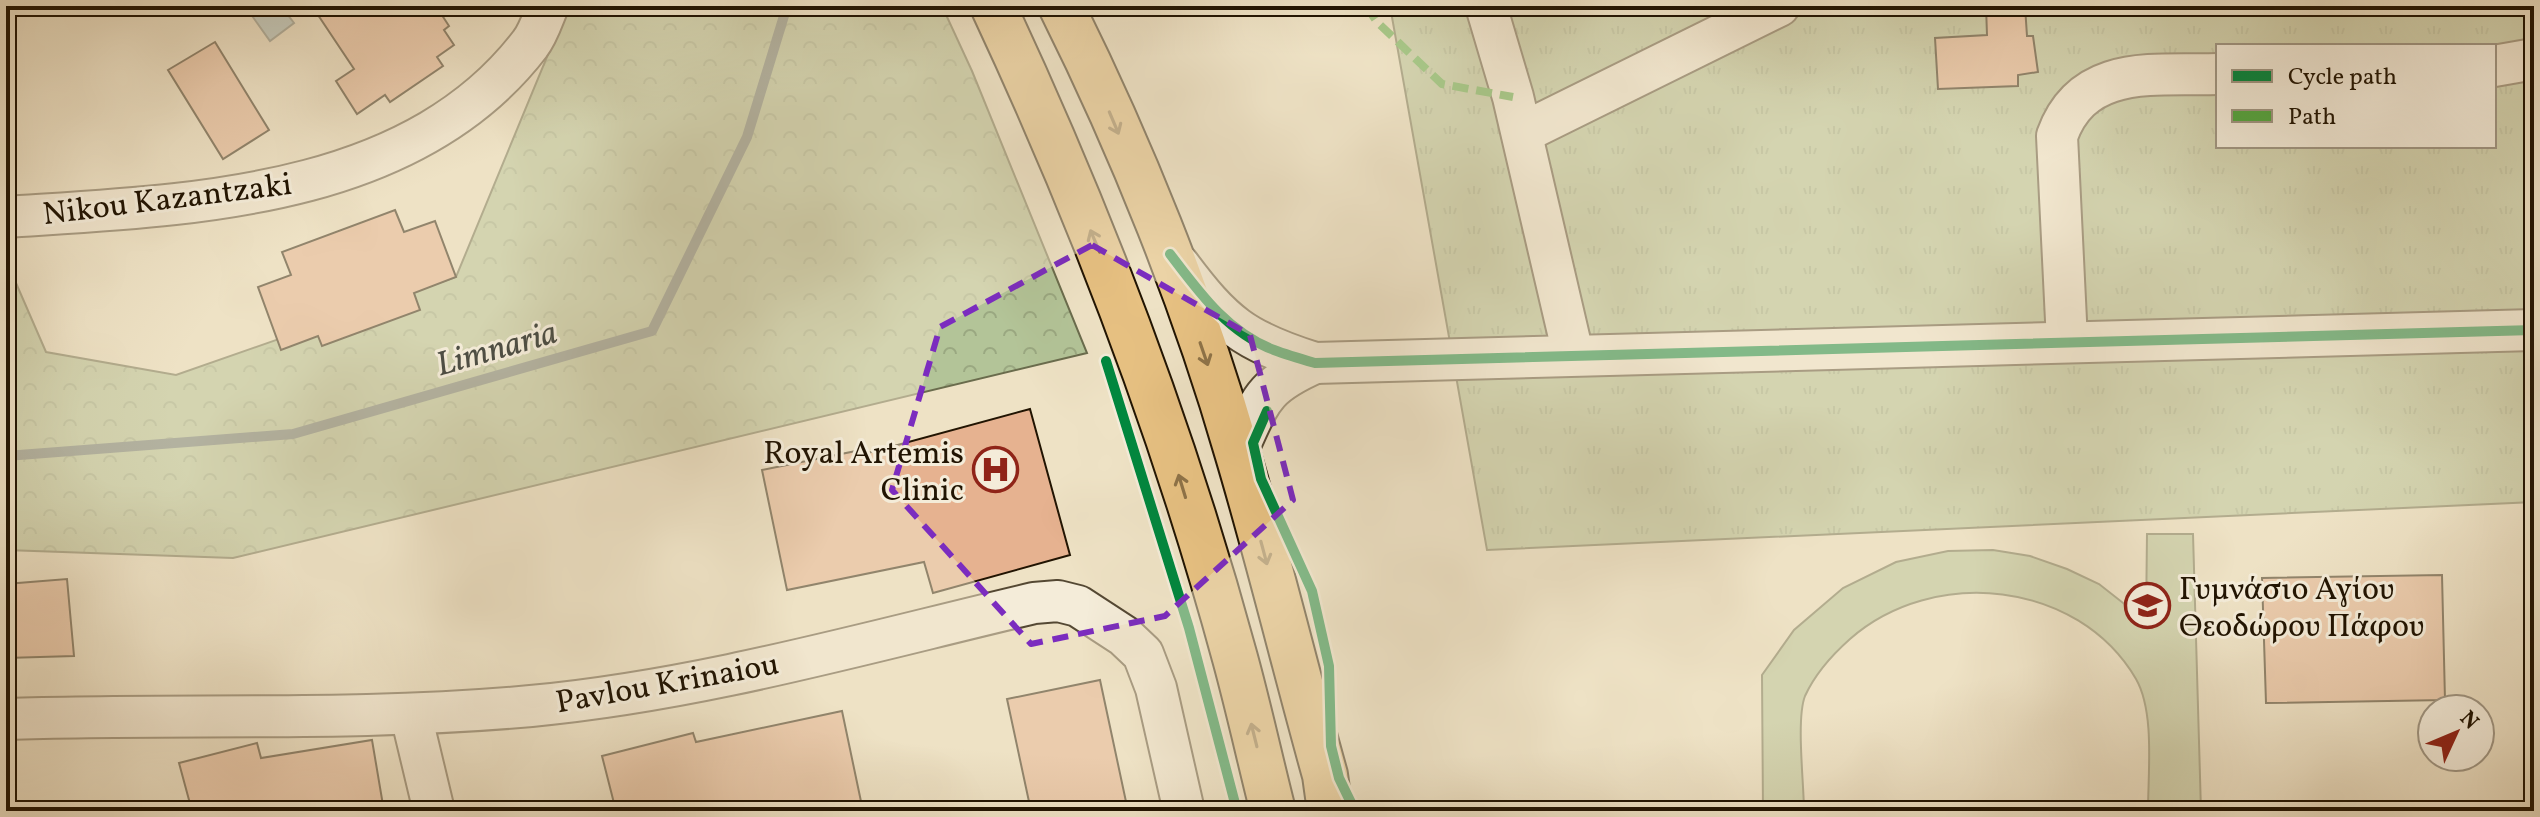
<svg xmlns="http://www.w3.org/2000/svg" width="2540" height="817" font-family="Vollkorn,serif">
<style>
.grass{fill:url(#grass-tufts);stroke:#6a6c4d;stroke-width:2;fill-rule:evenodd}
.forest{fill:url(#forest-crowns);stroke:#6a6c4d;stroke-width:2}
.pitch{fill:#b3c498;stroke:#6a6c4d;stroke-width:2}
.water{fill:#9ebbbe;stroke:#6c7873;stroke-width:2}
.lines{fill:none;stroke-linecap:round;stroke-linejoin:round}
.stream{stroke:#6c7873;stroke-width:10}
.building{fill:#e6b290;stroke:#211402;stroke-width:2}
.minor-casing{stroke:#544833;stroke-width:44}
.major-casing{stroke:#211402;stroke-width:48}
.minor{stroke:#f4ecd9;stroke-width:40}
.major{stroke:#e7c182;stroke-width:44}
.quiet{stroke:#52a840;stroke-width:8;stroke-dasharray:16 8;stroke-linecap:butt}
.cycleway-casing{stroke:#f4ecd9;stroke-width:15}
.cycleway{stroke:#00873e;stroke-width:10}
.oneway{stroke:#8e7348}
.marked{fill:none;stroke:#7b2cbf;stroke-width:6;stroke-dasharray:16 10;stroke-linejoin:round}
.labels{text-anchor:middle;stroke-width:6;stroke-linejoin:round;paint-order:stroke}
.street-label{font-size:32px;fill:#211402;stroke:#f4ecd9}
.poi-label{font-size:32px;fill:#211402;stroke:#f4ecd9;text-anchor:end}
.water-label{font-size:34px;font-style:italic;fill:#4d4e44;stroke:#f4ecd9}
</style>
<defs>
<pattern id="grass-tufts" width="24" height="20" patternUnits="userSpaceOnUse" patternTransform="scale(2)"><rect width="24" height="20" fill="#b3c498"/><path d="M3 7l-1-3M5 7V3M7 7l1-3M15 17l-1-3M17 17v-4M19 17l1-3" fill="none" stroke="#9aa881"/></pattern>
<pattern id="forest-crowns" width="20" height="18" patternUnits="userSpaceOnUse" patternTransform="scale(2)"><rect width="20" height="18" fill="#b3c498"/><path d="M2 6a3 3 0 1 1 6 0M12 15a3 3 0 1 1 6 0" fill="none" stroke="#9aa881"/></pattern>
</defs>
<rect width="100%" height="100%" fill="#eee2c5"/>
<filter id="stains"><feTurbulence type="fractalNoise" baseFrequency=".0025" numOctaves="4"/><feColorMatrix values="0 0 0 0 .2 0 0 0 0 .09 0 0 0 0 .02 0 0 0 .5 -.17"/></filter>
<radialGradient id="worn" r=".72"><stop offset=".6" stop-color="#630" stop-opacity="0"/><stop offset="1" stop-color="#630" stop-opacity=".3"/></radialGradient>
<!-- grass -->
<path class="grass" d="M1390,6h1144v496l-1047,48zM2218,46h276v100h-276z"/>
<!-- forest -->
<path class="forest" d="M568,6h374l30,65 115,282 -854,205 -227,-8v-290l40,92 130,23 280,-98z"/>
<!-- pitch -->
<g class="pitch">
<path d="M2147,534h46l8,277h-53c0,-38 7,-99 -12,-132 -58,-99 -203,-113 -286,-40 -18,16 -35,35 -45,57 -9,23 -1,88 -1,115h-41l-1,-136 32,-45 49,-42 53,-26 52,-11 45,-1 37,6 37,13 32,15 47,37z"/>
<path d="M2483,803l1,8h-112v-6z"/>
</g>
<!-- water -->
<path class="water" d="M245,6h36l13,17 -24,18z"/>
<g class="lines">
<!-- stream -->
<path class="stream" d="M6,456l287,-22 359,-103 95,-194 40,-131"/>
</g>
<!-- building -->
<g class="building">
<path d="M312,6h124l13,20 -5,4 10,15 -17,12 6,9 -53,36 -5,-7 -28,19 -21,-33 18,-12z"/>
<path d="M1986,6h39l2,30h6l5,36 -20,3v11l-80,3 -3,-51 52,-3z"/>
<path d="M215,42l54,88 -46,29 -55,-89z"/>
<path d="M395,210l9,22 31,-11 21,56 -42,16 6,17 -98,36 -4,-10 -37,14 -23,-63 33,-12 -9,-23z"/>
<path d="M1030,409l40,146 -137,38 -9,-31 -137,28 -25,-120 94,-19 1,5z"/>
<path d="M2442,575l3,125 -179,3 -4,-125z"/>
<path d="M67,579l7,77 -68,2v-74z"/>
<path d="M1100,680l28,131h-97l-24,-112z"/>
<path d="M842,711l21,100h-136l-1,-9 -34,9h-76l-14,-55 91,-23 3,9z"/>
<path d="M372,740l12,71h-192l-13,-48 78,-20 4,15z"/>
</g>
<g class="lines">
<defs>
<g id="minor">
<path d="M1486,6l27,91 60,257"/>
<path d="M2494,66l40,-7"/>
<path d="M1522,133l257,-127"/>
<path d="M6,217c179,-12 404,-16 524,-173 8,-10 13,-26 18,-38"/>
<path d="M1179,265c44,59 65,76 136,98l1219,-33"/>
<path d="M2067,341l-10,-205c26,-73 98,-60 161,-62"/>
<path d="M1237,451c24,-51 24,-64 78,-88"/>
<path d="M411,715l23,96"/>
<path d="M6,719c175,-6 351,3 525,-13 171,-16 337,-64 503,-103l24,-2 20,5 46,30 19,18 13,34 28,123"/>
</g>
<g id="major">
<path d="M993,6c97,207 182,431 242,652 14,51 25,102 38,153"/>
<path d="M1061,6c70,140 133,297 176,446 32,107 58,216 88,323l5,36"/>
</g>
</defs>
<!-- minor casing -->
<use href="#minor" class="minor-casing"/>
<!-- major casing -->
<use href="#major" class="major-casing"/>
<!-- minor -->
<use href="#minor" class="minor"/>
<!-- major -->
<use href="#major" class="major"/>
<!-- quiet -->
<path class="quiet" d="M1366,6l11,16 65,62 71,13"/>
<defs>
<g id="cycleway">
<path d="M1170,254c29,38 57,78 104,96 13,5 27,9 41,13l1219,-33"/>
<path d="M1106,361l83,267 48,183"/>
<path d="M1267,411l-14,32 8,36 51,112 17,75 2,80 8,32 16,33"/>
</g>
</defs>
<!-- cycleway casing -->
<use href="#cycleway" class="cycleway-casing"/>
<!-- cycleway -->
<use href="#cycleway" class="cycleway"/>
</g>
<!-- one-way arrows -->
<defs><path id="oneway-shaft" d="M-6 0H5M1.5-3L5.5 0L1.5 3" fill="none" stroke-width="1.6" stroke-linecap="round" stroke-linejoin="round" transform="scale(2)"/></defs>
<g class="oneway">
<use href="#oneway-shaft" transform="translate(1114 123) rotate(67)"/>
<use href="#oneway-shaft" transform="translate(1095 241) rotate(-113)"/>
<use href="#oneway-shaft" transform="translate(1204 354) rotate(71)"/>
<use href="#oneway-shaft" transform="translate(1182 486) rotate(-107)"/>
<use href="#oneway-shaft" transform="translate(1264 553) rotate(75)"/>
<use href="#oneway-shaft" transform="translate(1254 735) rotate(-104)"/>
</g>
<!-- marked area -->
<path d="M0 0H2540V817H0ZM1092,245l158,90 43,165 -128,116 -134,28 -139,-154 48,-163z" fill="#eee2c5" fill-opacity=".55" fill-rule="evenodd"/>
<path class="marked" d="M1092,245l158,90 43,165 -128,116 -134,28 -139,-154 48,-163z"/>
<!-- icons -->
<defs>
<symbol id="hospital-ring" viewBox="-11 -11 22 22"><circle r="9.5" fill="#f4ecd9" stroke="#8f2418" stroke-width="1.5"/><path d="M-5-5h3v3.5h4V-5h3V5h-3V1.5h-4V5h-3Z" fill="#8f2418"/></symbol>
<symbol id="school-ring" viewBox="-11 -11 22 22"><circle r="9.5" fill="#f4ecd9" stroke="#8f2418" stroke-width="1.5"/><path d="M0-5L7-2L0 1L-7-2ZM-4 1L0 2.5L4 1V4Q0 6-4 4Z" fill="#8f2418"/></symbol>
</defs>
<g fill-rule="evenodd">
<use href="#hospital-ring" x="970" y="444" width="51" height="51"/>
<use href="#school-ring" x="2122" y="580" width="51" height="51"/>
</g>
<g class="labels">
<!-- street labels -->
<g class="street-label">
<text transform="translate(167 198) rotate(-7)" y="11">Nikou Kazantzaki</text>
<text transform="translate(667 682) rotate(-10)" y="11">Pavlou Krinaiou</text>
</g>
<!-- poi labels -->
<g class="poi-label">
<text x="964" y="463">Royal Artemis<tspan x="964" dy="37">Clinic</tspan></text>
<text x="2179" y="599" text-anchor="start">Γυμνάσιο Αγίου<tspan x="2179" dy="37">Θεοδώρου Πάφου</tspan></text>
</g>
<!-- water labels -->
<g class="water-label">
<text transform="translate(496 347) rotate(-16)" y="12">Limnaria</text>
</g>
</g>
<!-- margin -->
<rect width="2540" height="817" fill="none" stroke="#eee2c5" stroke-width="32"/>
<rect x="8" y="8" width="2524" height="801" fill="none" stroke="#211402" stroke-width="4"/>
<rect x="16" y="16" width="2508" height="785" fill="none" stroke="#211402" stroke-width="2"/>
<!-- legend -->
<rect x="2216" y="44" width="280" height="104" fill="#f4ecd9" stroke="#a09683" stroke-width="2"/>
<rect x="2232" y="70" width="40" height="12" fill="#00873e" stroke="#a09683" stroke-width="2"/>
<text x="2288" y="84" font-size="24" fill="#211402">Cycle path</text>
<rect x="2232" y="110" width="40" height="12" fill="#52a840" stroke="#a09683" stroke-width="2"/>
<text x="2288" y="124" font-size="24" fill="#211402">Path</text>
<!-- north arrow -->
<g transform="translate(2456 733) rotate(46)"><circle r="38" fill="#f4ecd9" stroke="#a09683" stroke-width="2"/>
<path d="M0-6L14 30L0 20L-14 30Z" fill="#8f2418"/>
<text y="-12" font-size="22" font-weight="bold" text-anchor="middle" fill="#211402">N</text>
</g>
<rect width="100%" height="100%" filter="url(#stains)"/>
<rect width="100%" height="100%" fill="url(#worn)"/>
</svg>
